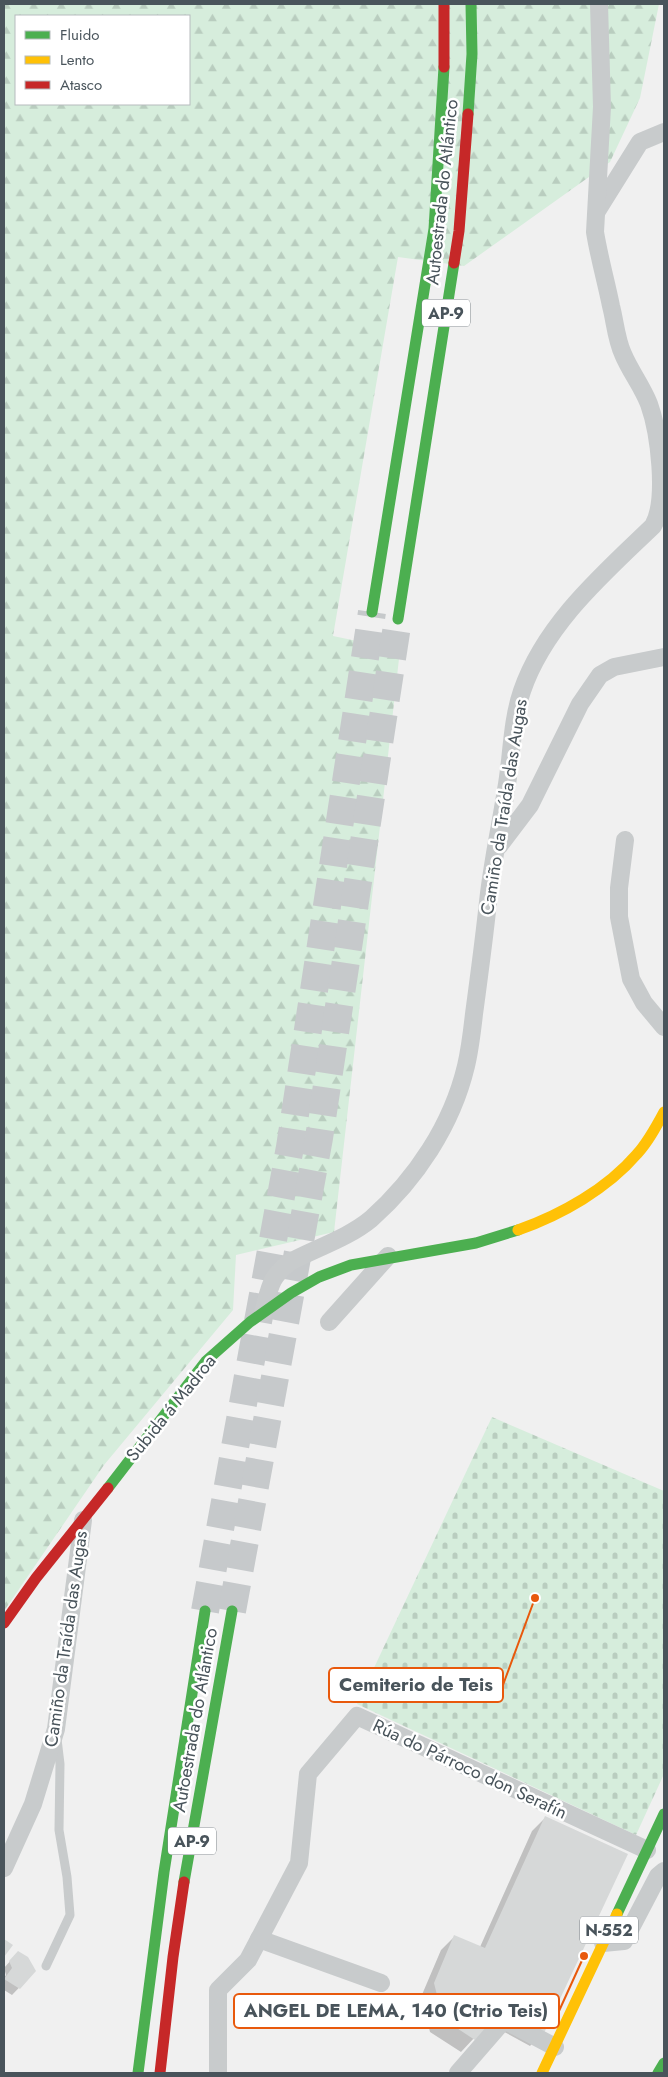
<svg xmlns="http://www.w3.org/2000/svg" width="668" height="2077" font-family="Jost,sans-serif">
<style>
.forest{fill:url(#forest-firs);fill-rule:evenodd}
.cemetery{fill:url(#cemetery-stones)}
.shadow{fill:#0003}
.building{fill:#d6d8d8}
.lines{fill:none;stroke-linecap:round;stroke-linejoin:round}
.highway-tunnel{stroke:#c6c9cb;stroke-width:28;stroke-dasharray:28 14;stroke-linecap:butt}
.lane{stroke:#c8cbcc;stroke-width:9}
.street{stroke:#c8cbcc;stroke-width:18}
.fast{stroke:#4caf50;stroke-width:11}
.slow{stroke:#ffc107;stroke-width:11}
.jam{stroke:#c62828;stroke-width:11}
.labels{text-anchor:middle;stroke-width:5;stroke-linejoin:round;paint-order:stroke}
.shield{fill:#fff;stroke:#80878c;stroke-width:1}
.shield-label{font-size:16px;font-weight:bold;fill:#49545b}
.street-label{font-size:18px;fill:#49545b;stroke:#fff}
.leader{fill:none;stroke:#e8590c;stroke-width:2}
.callout-dot{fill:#e8590c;stroke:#fff;stroke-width:2}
.callout{fill:#fff;stroke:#e8590c;stroke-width:2}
.callout-label{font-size:19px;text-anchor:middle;font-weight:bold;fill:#49545b}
</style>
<defs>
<pattern id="forest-firs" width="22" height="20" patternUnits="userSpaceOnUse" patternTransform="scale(1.25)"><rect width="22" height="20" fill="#d6eddc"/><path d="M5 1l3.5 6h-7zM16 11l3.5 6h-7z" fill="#b9cdbf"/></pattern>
<pattern id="cemetery-stones" width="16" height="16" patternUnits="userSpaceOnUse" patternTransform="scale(1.25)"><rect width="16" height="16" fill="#d6eddc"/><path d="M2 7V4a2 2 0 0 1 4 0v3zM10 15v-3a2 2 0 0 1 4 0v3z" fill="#b9cdbf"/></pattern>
</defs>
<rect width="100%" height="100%" fill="#f0f0f0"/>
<!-- forest -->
<path class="forest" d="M4,4h655l-19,94 -30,64 -146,104 -66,-9 -65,379 67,14 -66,582 -98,23 -3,55 -129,155 -100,146zM16,16h173v88h-173z"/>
<!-- cemetery -->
<path class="cemetery" d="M492,1417l172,74v283l-28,61 -279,-131z"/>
<!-- shadow -->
<g class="shadow">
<path d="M545,1818l-2,214 -13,14 -42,-23 -27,29 -31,-20 -9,-35 20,-47 13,-13 26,10 52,-116z"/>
<path d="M12,1959l23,12 -23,24 -8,-5v-12l2,-3 -2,-7z"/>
</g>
<!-- building -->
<g class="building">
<path d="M545,1816l83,38 -84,179 -42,-23 -27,30 -32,-21 -9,-36 20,-48 31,13z"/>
<path d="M4,1939l9,6 -9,12z"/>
<path d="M18,1951l10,6 8,14 -16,18 -16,-10 8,-11 -3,-7z"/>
</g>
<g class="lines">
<!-- highway-tunnel -->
<g class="highway-tunnel">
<path d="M205,1611l85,-464 82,-535"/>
<path d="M232,1611l87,-473 79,-519"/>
</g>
<!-- lane -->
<path class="lane" d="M46,1966l24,-51 -3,-38 -8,-47 1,-66 -3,-25"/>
<!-- street -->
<g class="street">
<path d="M597,211l43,-69 24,-10"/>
<path d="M625,840l-6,48v29l12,62 13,24 20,24"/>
<path d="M499,846l31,-41 50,-101 20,-29 14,-8 50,-10"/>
<path d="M263,1313c7,-25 6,-35 27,-51 26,-14 58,-24 81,-43 45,-40 81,-94 95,-153 4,-17 6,-34 8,-52 5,-37 10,-74 14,-112 4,-38 12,-74 18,-112 6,-32 5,-67 16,-99 23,-67 81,-117 131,-165 15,-26 6,-94 -4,-122 -7,-18 -19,-33 -26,-50 -7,-15 -8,-33 -12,-48 -5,-25 -12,-49 -16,-74l7,-125 -3,-103"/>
<path d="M329,1322l59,-66"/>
<path d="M4,1868l29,-64 23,-75 27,-209"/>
<path d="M259,1939l122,44"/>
<path d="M603,1943l21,-2 34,-65 6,-5"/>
<path d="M218,2073v-83l30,-30 51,-97 9,-89 49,-58 290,134"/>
<path d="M458,2073l46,-53 51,27"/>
</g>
<!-- fast -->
<g class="fast">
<path d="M468,114l4,-60 -1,-50"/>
<path d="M372,612l62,-383 10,-162"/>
<path d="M398,619l56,-356"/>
<path d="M108,1488l98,-127 44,-39 41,-29 28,-16 32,-12 125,-22 42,-13"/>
<path d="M184,1882l48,-271"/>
<path d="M617,1914l47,-100"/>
<path d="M138,2073l26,-201 41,-261"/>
<path d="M658,2073l6,-10"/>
</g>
<!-- slow -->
<g class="slow">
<path d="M518,1230c43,-15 89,-41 119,-76 11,-12 19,-27 27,-42"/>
<path d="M542,2073l75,-159"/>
</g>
<!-- jam -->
<g class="jam">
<path d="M444,4v63"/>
<path d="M454,263l5,-32 9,-117"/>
<path d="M4,1623l32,-45 72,-90"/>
<path d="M160,2073l13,-116 11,-75"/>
</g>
</g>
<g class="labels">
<!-- shield labels -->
<g class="shield">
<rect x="422" y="299.5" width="48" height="27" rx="4"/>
<rect x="168" y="1827.5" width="48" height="27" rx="4"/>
<rect x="580" y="1916.5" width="58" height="27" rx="4"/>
</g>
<g class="shield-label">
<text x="446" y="319">AP-9</text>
<text x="192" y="1847">AP-9</text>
<text x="609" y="1936">N-552</text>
</g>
<!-- street labels -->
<g class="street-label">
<text transform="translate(442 192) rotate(-84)" y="6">Autoestrada do Atlántico</text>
<text transform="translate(504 807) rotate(-81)" y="6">Camiño da Traída das Augas</text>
<text transform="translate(171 1408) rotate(-51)" y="6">Subida á Madroa</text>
<text transform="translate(66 1639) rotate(-82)" y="6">Camiño da Traída das Augas</text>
<text transform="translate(195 1720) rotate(-80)" y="6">Autoestrada do Atlántico</text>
<text transform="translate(470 1769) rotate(25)" y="6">Rúa do Párroco don Serafín</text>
</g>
</g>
<!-- callouts -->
<path class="leader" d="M535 1598L503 1685M584 1956L559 2011"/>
<g class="callout-dot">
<circle cx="535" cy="1598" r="5"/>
<circle cx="584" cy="1956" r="5"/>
</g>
<g class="callout">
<rect x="329" y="1668" width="174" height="34" rx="5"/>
<rect x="234" y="1994" width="325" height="34" rx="5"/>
</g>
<g class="callout-label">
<text x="416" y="1691">Cemiterio de Teis</text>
<text x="396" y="2017">ANGEL DE LEMA, 140 (Ctrio Teis)</text>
</g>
<!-- border -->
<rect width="668" height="2077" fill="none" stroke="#49545b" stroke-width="10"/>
<!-- legend -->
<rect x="15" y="15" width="175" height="90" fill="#ffffff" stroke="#b6bbbd"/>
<rect x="25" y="31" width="25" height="8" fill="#4caf50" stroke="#b6bbbd"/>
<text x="60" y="40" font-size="15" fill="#49545b">Fluido</text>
<rect x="25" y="56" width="25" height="8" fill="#ffc107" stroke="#b6bbbd"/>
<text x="60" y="65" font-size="15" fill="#49545b">Lento</text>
<rect x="25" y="81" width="25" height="8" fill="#c62828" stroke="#b6bbbd"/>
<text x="60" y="90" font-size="15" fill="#49545b">Atasco</text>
</svg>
